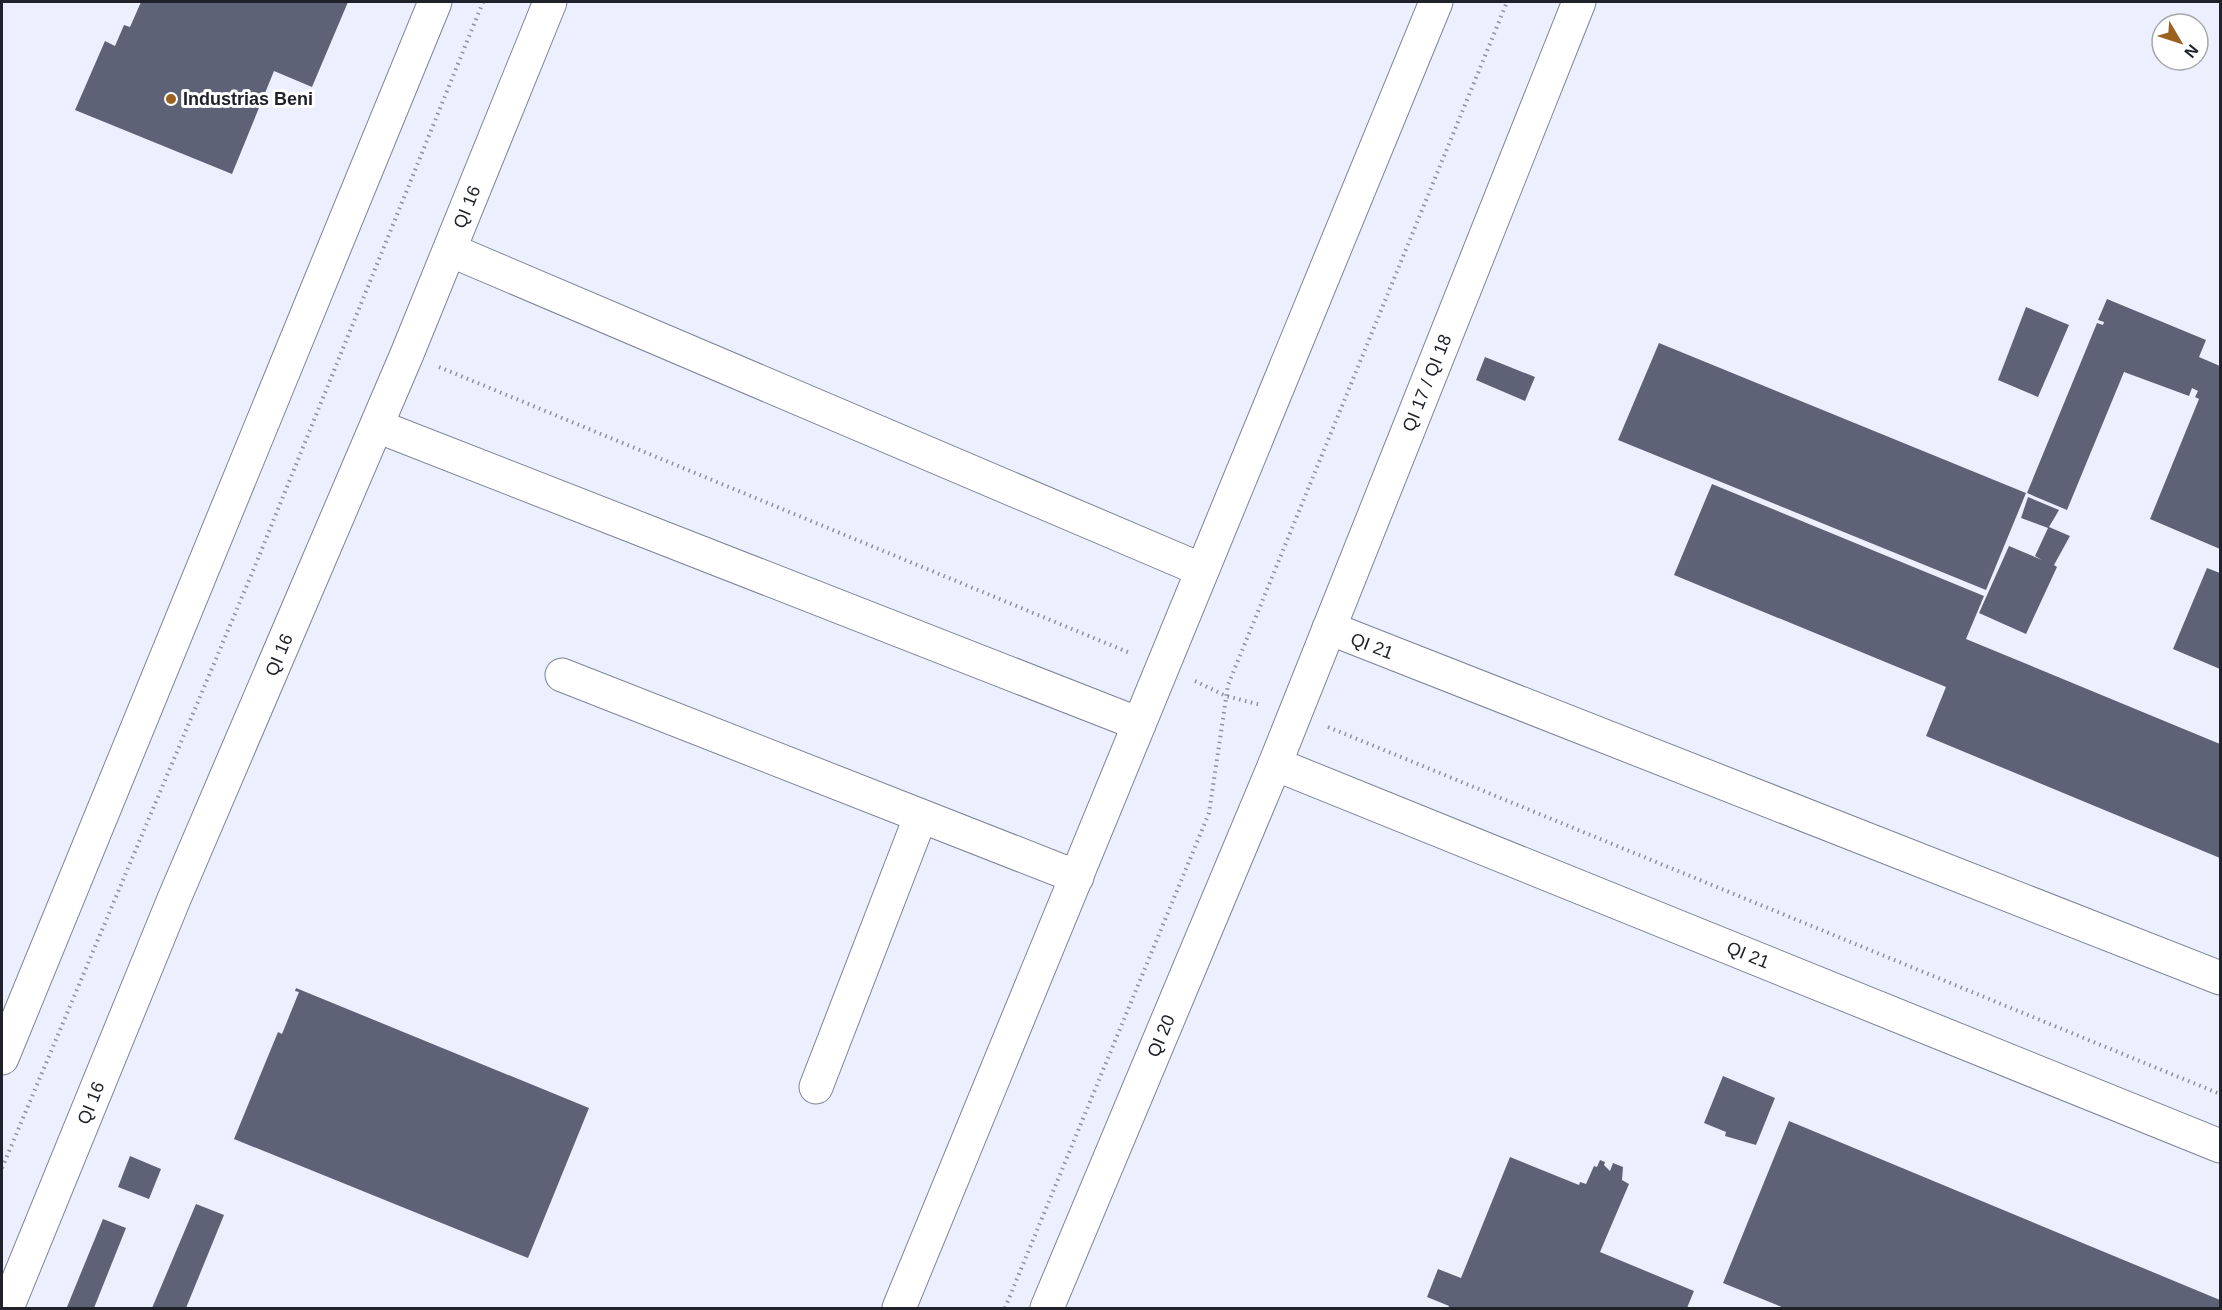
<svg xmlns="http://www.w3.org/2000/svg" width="2222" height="1310" font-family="Arial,sans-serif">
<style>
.building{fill:#5e6276}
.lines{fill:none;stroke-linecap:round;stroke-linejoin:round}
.minor-casing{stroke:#7d8398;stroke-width:35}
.path{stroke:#8e919d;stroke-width:4;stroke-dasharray:1.5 4.5;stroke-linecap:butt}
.minor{stroke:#fff;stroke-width:33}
.poi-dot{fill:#9b611f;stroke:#fff;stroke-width:2}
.labels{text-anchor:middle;stroke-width:6;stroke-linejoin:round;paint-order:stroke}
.poi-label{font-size:18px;font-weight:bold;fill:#20222b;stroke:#fff;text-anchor:start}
.street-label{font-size:18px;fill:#20222b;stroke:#fff}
</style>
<rect width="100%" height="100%" fill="#ecf0fe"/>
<!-- building -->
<g class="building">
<path d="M141,2h207l-36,85 -38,-16 -42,103 -157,-64 30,-69 10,5 9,-21 6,2z"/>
<path d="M2107,299l99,41 -7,17 21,9v183l-70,-30 49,-120 -4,-2 3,-6 -6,-3 -3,8 -65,-24 -57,138 -40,-17 70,-170 6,2 1,-3 -6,-2z"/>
<path d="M2026,307l43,18 -31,72 -40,-17z"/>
<path d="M1659,343l367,150 -40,97 -368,-150z"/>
<path d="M1485,357l50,20 -10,24 -49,-21z"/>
<path d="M1712,484l272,112 -18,43 254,105v114l-294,-122 20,-49 -272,-112z"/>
<path d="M2028,497l31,13 -10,17 21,9 -16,29 3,2 -31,67 -47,-21 30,-67 33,14 -7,-4 13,-28 -27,-10z"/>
<path d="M2207,568l13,5v96l-47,-20z"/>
<path d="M296,988l293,120 -61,150 -294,-119 44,-107 4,2 17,-42 -4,-1z"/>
<path d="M1723,1076l52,22 -19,47 -31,-9 1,-4 -22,-9z"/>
<path d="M1789,1121l431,179v8h-436l-61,-25z"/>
<path d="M130,1156l31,13 -12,30 -31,-12z"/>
<path d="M1510,1157l69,28 1,-3 6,2 8,-18 3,1 3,-7 5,2 -1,3 6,6 3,-8 10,4 -1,13 7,4 -29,68 94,39 -7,17h-239l1,-2 -22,-9 11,-28 23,9z"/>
<path d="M196,1204l28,11 -38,93h-34z"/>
<path d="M103,1219l23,9 -32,80h-24l-3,-1z"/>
</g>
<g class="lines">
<defs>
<g id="minor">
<path d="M450,250l752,320"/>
<path d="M377,426l762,298"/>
<path d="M1329,628l891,350"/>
<path d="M562,675l515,202"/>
<path d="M1275,764l945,382"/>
<path d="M2,1058l433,-1056"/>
<path d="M816,1087l104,-269"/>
<path d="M7,1308l167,-409 233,-545 143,-352"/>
<path d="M899,1308l537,-1306"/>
<path d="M1047,1308l228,-544 304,-762"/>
</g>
</defs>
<!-- minor casing -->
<use href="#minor" class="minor-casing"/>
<!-- path -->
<g class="path">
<path d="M439,367l691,286"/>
<path d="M1195,681l31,15 35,9"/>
<path d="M1328,727l892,367"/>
<path d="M2,1168l253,-602 228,-564"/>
<path d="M1005,1308l204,-495 19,-128 279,-683"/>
</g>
<!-- minor -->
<use href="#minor" class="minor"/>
</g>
<!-- markers -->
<circle class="poi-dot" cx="171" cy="99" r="6"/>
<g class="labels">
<!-- poi labels -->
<g class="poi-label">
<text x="183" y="105">Industrias Beni</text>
</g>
<!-- street labels -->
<g class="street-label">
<text transform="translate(467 207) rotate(-68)" y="6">QI 16</text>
<text transform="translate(1427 383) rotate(-68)" y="6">QI 17 / QI 18</text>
<text transform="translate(1372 646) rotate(21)" y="6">QI 21</text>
<text transform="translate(279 655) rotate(-67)" y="6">QI 16</text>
<text transform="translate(1748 955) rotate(22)" y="6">QI 21</text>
<text transform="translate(1161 1036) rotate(-67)" y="6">QI 20</text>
<text transform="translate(91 1103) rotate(-68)" y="6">QI 16</text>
</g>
</g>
<!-- border -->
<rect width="2222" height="1310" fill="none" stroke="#20222b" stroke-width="6"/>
<!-- north arrow -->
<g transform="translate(2180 42) rotate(129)"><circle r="28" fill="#ffffff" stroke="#a6a7aa" stroke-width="1.5"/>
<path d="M0-4.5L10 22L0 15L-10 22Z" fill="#9b611f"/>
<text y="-9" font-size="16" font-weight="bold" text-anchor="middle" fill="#20222b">N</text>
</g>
</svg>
